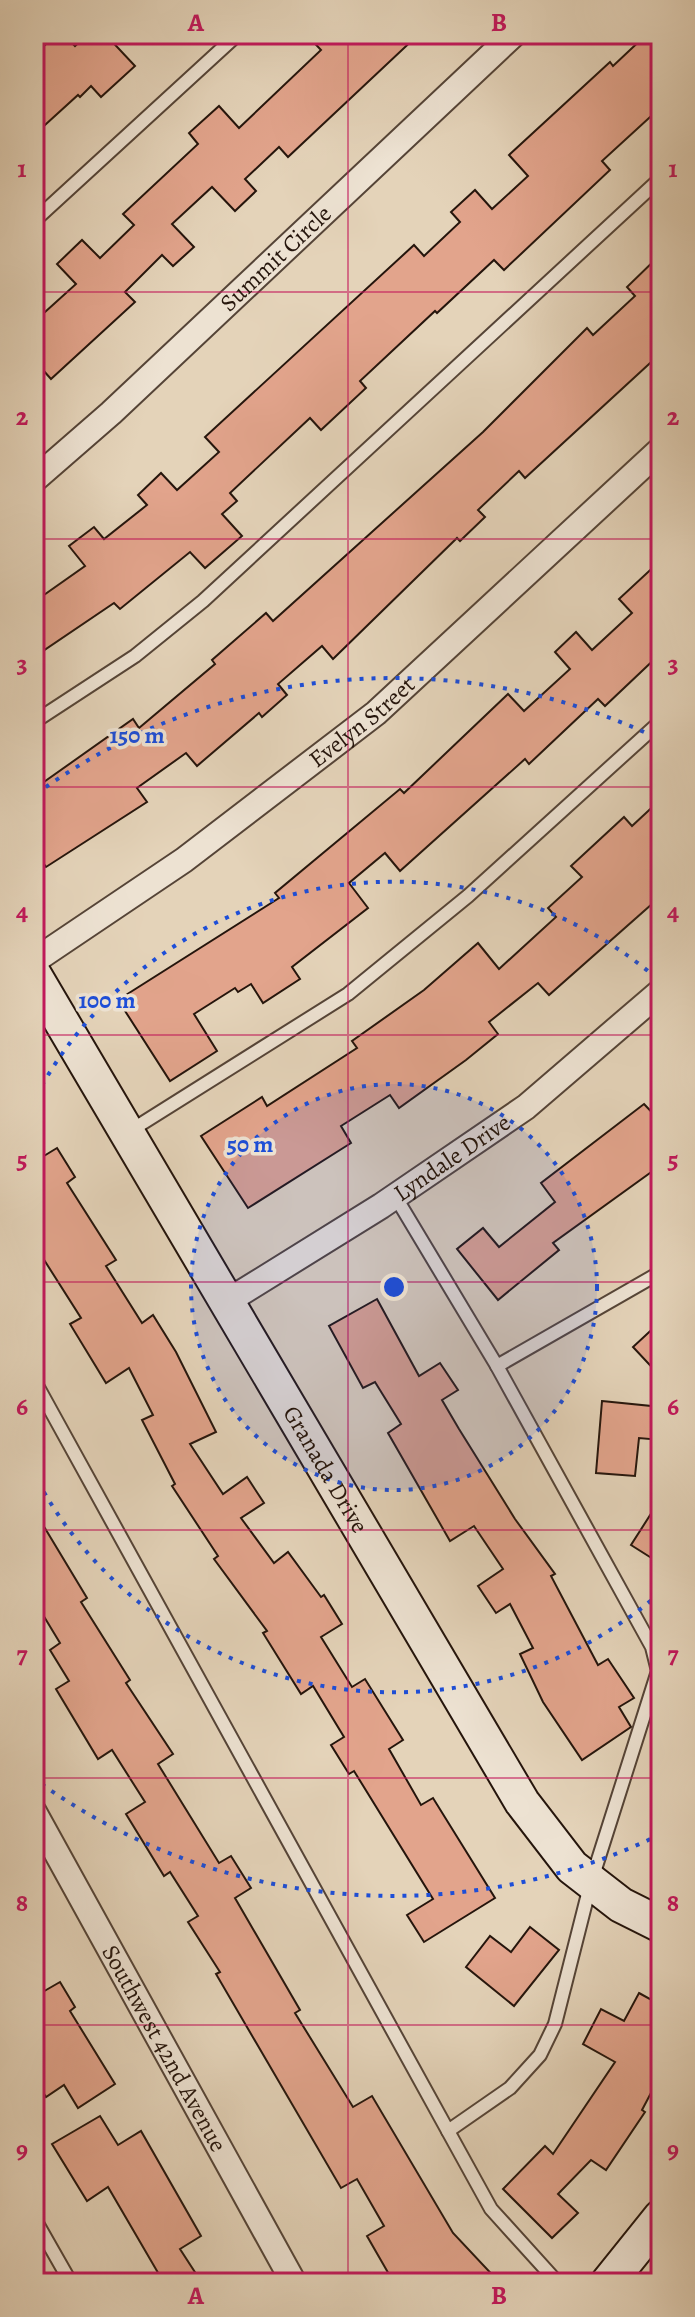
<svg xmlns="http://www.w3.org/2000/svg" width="695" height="2317" font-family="Alegreya,serif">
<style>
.building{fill:#e2a48c;stroke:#25150c;stroke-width:2}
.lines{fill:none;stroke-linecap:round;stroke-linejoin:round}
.lane-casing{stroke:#554437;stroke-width:16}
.street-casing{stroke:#554437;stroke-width:28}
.secondary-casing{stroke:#25150c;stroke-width:38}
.lane{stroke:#ede2d2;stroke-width:12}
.street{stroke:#ede2d2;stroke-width:24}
.secondary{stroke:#ede2d2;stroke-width:34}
.grid{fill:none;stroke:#c2185b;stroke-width:2;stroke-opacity:0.55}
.ring{fill:none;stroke:#1d4ed8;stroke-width:4;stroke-dasharray:4 8}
.labels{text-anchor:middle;stroke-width:7;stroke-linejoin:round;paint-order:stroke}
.street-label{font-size:24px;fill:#25150c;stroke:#ede2d2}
.centre{fill:#1d4ed8;stroke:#ede2d2;stroke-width:4}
.ring-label{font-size:24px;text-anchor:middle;font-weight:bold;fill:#1d4ed8;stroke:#ede2d2;stroke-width:7;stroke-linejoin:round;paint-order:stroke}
.neatline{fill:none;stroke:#c2185b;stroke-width:3}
.grid-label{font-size:26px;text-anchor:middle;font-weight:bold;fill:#c2185b}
</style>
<rect width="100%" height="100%" fill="#e4d3b9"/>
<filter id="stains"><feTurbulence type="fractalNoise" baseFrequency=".0025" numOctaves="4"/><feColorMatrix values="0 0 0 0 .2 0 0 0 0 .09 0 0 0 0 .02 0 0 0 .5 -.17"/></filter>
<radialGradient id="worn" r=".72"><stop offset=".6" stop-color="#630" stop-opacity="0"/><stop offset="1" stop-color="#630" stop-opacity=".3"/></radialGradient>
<!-- building -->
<g class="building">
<path d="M57,34h6l12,12 13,-12h17l30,32 -34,31 -10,-11 -11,11 -2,-2 -44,40v-80z"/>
<path d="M306,34h113l-131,123 -9,-10 -34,32 11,12 -21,20 -23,-24 -40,37 22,23 -21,19 -11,-11 -37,37 10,10 -84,77 -17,-19v-38l42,-38 -19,-20 25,-24 18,18 34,-33 -11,-11 75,-70 -9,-11 30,-27 20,22 82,-78z"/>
<path d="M647,34h14v73l-59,54 8,9 -106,100 -10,-10 -57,53 -2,-2 -75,70 6,7 -45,42 -11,-12 -80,75 7,8 -15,13 20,22 -37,32 -15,-16 -70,57 -6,-6 -80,54v-55l51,-36 -16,-20 25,-19 10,12 43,-34 -9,-10 23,-22 16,17 42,-38 -14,-15 209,-192 10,11 36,-34 -9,-10 24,-22 17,19 36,-33 -19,-21 101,-93 3,4z"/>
<path d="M661,254v99l-136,125 -6,-7 -41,39 7,7 -25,24 -3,-3 -124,121 -11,-13 -44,38 9,11 -25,22 -3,-4 -62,53 -11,-13 -49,35 10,14 -101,65 -12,-18v-60l99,-70 6,9 76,-64 -3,-4 54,-47 7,8 210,-189 104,-104 6,7 42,-39 -8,-9z"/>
<path d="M661,560v93l-56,53 -7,-7 -69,65 -4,-5 -125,112 -15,-18 -36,30 19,25 -76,59 8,12 -37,24 -12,-19 -13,8 -3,-4 -41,26 23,37 -47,30 -52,-81 161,-102 -4,-5 125,-104 4,4 104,-99 16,17 46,-42 -15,-17 21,-20 16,18 40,-37 -13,-14z"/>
<path d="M661,799v97l-112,99 -11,-12 -49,39 9,12 -32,26 -67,48 -9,-13 -49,31 10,17 -103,65 -47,-72 61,-39 5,9 90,-58 -5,-7 72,-51 54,-47 21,26 57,-52 -8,-9 34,-31 -11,-11 53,-49 8,9z"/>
<path d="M644,1104l17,18v43l-108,78 6,7 -61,50 -41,-51 26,-21 16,19 56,-45 -14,-19z"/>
<path d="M57,1148l18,29 -8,6 49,77 -10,6 36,57 11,-8 23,37 40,80 -26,12 33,50 24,-17 17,26 -23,15 33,45 14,-11 33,45 3,-2 18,29 -21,13 31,50 13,-8 38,61 -14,9 32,56 12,-7 62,100 -71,44 -17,-27 26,-16 -79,-128 -5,3 -18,-29 13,-8 -31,-51 -12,8 -38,-61 4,-2 -53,-72 4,-3 -46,-70 3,-2 -33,-64 11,-5 -24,-47 -23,15 -36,-59 11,-6 -47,-74v-82z"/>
<path d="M377,1299l42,77 21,-13 18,27 -16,10 17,29 56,90 40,55 -4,2 47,89 10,-6 26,39 -15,9 12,20 -49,33 -39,-58 -23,-48 13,-6 -23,-44 -14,9 -18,-27 25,-17 -29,-43 -24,15 -62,-108 13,-9 -26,-42 -12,6 -34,-62z"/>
<path d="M661,1321v56l-28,-30z"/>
<path d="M602,1401l59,6v33l-22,-2 -4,38 -39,-3z"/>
<path d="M661,1498v66l-30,-19z"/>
<path d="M34,1510l53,88 -6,4 49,78 -4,3 47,71 -15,10 61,99 12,-7 20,32 -16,10 65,112 -5,3 58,94 19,-11 81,137 47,50h-106l-27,-47 17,-10 -27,-47 -16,9 -125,-214 4,-2 -32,-50 10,-6 -28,-44 -6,4 -38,-62 19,-12 -33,-52 -14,9 -42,-70 13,-8 -19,-31 10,-7 -26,-43z"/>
<path d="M530,1927l29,23 -45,56 -48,-39 24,-31 21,16z"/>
<path d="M60,1982l15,25 -5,4 45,73 -37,24 -14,-23 -18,12 -12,-19v-81z"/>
<path d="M639,1993l22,12v69l-19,36 3,2 -39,58 -15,-10 -33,34 20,19 -26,25 -49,-49 42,-43 8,8 62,-92 -32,-18 18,-35 23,12z"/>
<path d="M100,2116l18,29 23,-14 60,105 -21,13 22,34h-38l-56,-96 -21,14 -35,-57z"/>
</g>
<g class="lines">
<defs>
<g id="lane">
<path d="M34,221l204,-187"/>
<path d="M34,722l101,-66 68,-55 458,-423"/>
<path d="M130,1131l218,-137 120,-98 193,-175"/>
<path d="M395,1196l102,170 155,281 6,24 -67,211 -36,142 -15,31 -30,33 -62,43"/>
<path d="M497,1366l164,-94"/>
<path d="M34,1380l457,829 67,74"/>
<path d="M34,2218l37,65"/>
</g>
<g id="street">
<path id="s1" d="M34,480l77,-67 403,-379"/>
<path id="s2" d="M34,961l150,-101 192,-147 285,-264"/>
<path id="s3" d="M228,1301l153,-95 145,-99 135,-116"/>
<path id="s4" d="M34,1812l260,471"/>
</g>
<g id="secondary">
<path id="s5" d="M34,975l488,827 50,65 49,38 40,20"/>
<path d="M608,2283l53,-66"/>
</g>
</defs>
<!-- lane casing -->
<use href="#lane" class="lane-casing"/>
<!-- street casing -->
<use href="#street" class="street-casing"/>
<!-- secondary casing -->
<use href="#secondary" class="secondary-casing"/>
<!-- lane -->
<use href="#lane" class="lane"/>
<!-- street -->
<use href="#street" class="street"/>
<!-- secondary -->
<use href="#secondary" class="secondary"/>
</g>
<!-- grid -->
<path class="grid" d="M348,34v2249M34,292h627M34,539h627M34,787h627M34,1035h627M34,1282h627M34,1530h627M34,1778h627M34,2025h627"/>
<!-- distance rings -->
<circle cx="394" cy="1287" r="203" fill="#1d4ed8" fill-opacity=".12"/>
<g class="ring">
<circle cx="394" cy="1287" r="203"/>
<path d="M660 1593A406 406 0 0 1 36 1478M36 1096A406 406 0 0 1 660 981"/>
<path d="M661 1834A609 609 0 0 1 36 1780M36 794A609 609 0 0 1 661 740"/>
</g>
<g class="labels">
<!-- street labels -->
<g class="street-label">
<text dy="8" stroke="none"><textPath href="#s1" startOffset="328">Summit Circle</textPath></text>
<text dy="8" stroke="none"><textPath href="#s2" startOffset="406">Evelyn Street</textPath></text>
<text dy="8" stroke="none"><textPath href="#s3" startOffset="266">Lyndale Drive</textPath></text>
<text dy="8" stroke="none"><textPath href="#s5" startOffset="574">Granada Drive</textPath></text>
<text dy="8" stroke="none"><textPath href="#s4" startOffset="270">Southwest 42nd Avenue</textPath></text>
</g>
</g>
<circle cx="394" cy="1287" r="12" class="centre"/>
<g class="ring-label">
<text x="137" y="743">150 m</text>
<text x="107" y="1008">100 m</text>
<text x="250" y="1152">50 m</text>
</g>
<!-- margin -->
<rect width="695" height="2317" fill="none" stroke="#e4d3b9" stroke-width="88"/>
<rect x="44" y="44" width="607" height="2229" class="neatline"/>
<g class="grid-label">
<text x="196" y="31">A</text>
<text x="499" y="31">B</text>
<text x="22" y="177">1</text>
<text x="673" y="177">1</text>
<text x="22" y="425">2</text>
<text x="673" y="425">2</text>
<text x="22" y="672">3</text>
<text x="673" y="672">3</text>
<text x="22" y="920">4</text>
<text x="673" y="920">4</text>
<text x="22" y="1168">5</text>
<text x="673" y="1168">5</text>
<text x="22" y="1415">6</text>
<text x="673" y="1415">6</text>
<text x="22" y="1663">7</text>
<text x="673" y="1663">7</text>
<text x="22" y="1911">8</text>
<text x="673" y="1911">8</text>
<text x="22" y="2158">9</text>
<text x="673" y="2158">9</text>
<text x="196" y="2304">A</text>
<text x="499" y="2304">B</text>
</g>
<rect width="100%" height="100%" filter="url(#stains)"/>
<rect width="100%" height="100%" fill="url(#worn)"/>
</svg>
